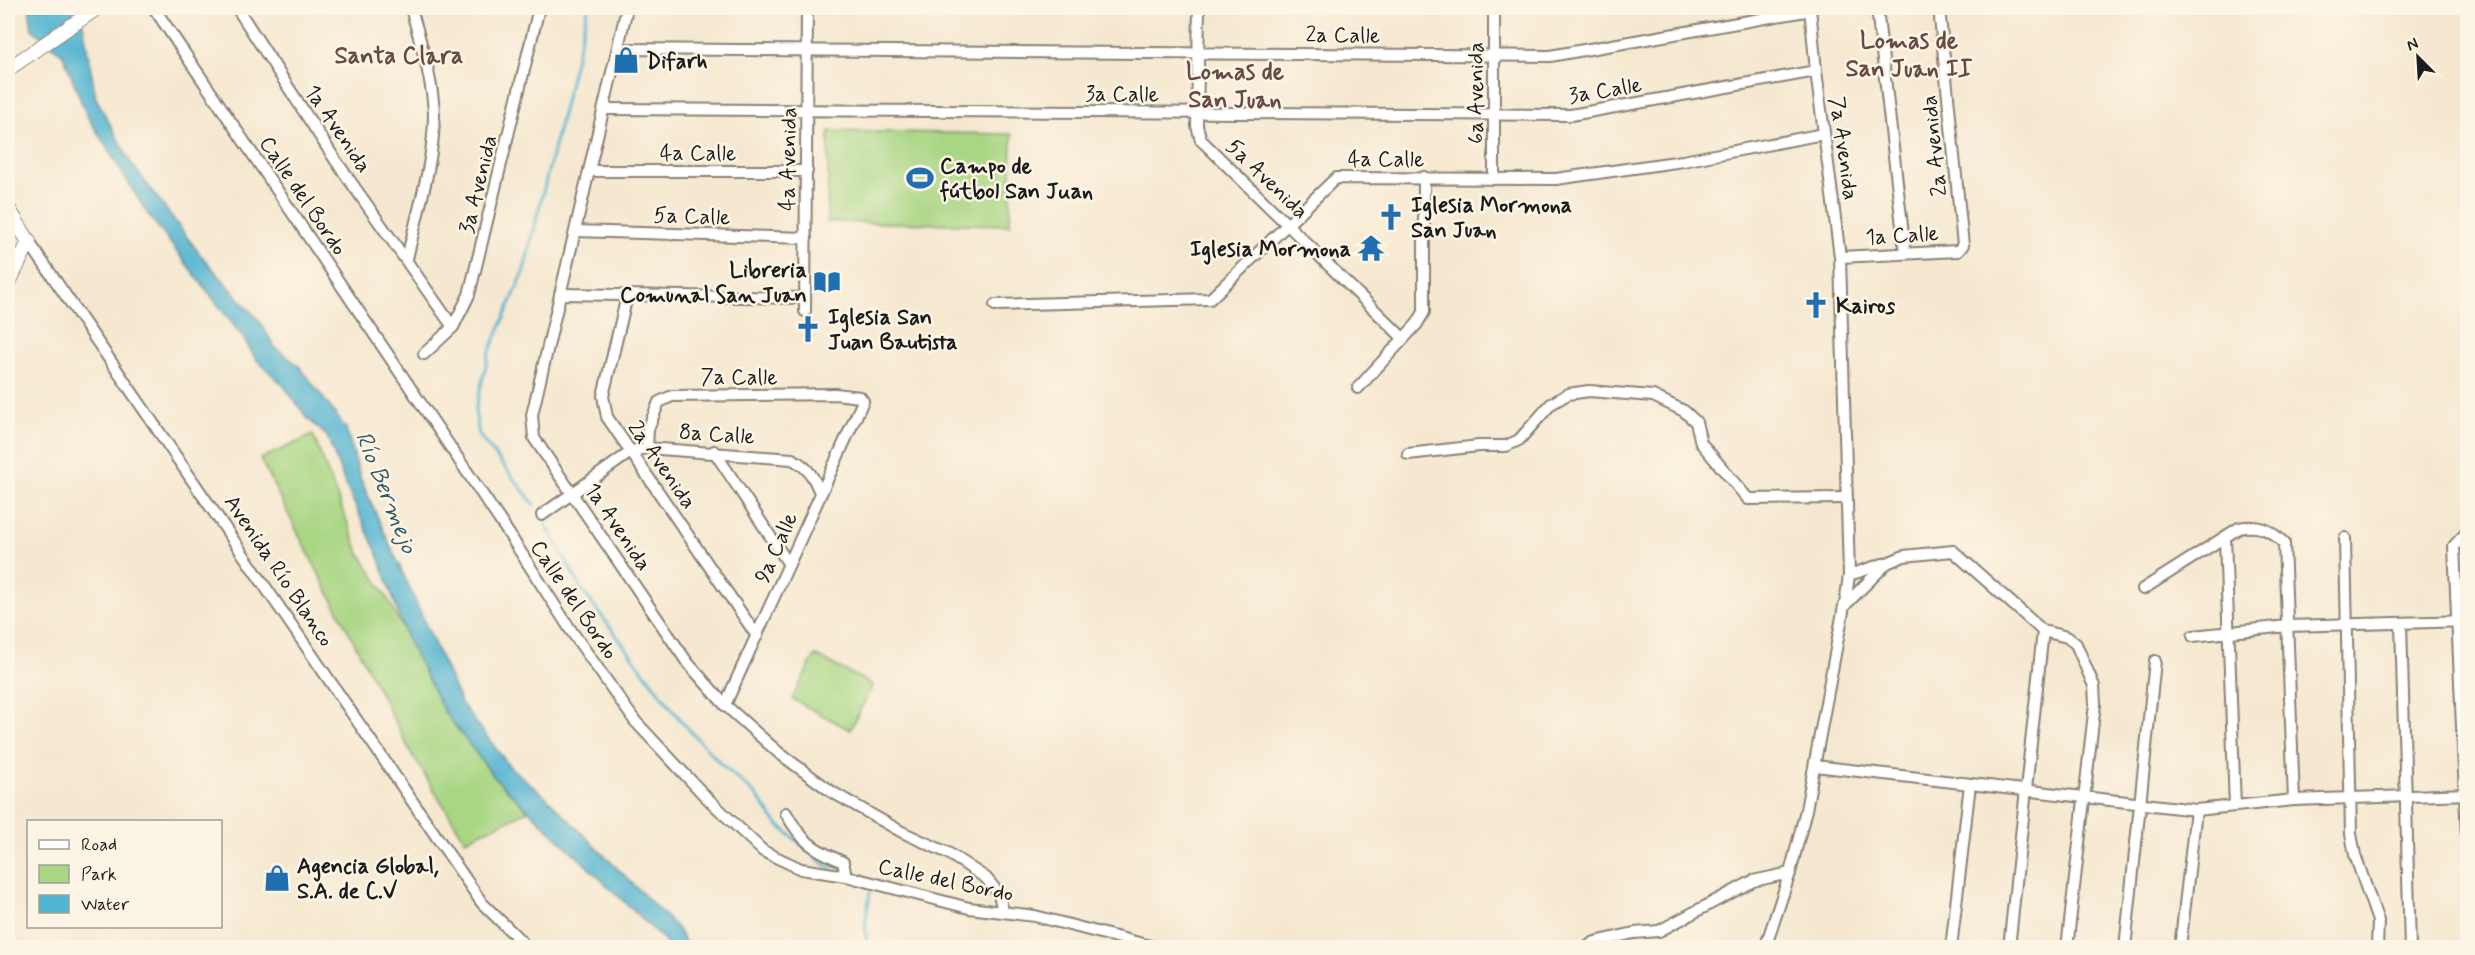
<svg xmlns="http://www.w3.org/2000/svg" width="2475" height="955" font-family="Mynerve,sans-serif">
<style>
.green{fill:#a8d683;stroke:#627950;stroke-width:1.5}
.water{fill:#52b4d1;stroke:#376876;stroke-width:1.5}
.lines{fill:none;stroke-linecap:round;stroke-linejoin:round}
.stream{stroke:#52b4d1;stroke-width:3}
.street-casing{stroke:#898276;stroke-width:14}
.secondary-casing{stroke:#898276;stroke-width:16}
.street{stroke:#fff;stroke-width:10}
.secondary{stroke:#fff;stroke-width:14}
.labels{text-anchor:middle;stroke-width:5;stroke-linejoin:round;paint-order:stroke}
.street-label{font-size:22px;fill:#1c1c1c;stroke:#fcf5e5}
.poi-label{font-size:22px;font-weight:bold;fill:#1c1c1c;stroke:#fcf5e5;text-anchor:start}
.neighbourhood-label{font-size:24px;font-weight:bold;fill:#674b46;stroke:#fcf5e5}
.water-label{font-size:24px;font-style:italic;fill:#325964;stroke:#fcf5e5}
</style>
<rect width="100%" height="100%" fill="#fcf5e5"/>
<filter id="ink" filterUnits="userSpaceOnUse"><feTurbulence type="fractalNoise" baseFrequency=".0167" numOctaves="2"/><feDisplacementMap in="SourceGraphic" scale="12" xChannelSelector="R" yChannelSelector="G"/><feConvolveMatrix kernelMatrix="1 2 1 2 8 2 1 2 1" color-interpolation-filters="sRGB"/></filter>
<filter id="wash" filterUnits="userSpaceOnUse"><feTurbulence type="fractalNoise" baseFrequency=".008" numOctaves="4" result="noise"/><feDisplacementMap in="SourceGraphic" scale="24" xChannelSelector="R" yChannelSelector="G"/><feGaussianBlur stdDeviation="1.35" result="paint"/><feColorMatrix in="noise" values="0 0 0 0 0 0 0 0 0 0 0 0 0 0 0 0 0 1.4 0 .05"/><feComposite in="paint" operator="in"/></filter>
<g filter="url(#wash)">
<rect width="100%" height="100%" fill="#f6e8d0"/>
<!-- green -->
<g class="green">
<path d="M829,131l183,3 -2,91 -183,-3z"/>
<path d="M313,435l46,117 29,47 56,112 51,67 33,33 -63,29 -54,-87 -151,-294z"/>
<path d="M815,655l58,30 -23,45 -58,-31z"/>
</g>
<!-- water -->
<path class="water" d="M29,8h51l16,90 35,65 68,90 61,69 14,24 26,21 46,61 15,52 100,223 49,64 36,30 131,131 11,19h-20l-4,-7 -169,-162 -51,-67 -37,-72 -28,-82 -33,-71 -19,-50 -20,-18 -23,-32 -28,-27 -14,-23 -95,-123 -61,-99 -23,-59 -31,-26z"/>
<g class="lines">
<!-- stream -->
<g class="stream">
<path d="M534,504l-55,-69 -4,-24 14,-58 34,-79 65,-266"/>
<path d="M546,525l36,65 100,132 37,40 38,34 20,28 30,25"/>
<path d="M815,857l18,13"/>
<path d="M867,948l-2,-23 5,-33"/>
</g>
</g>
</g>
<g filter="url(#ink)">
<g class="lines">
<defs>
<g id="street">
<path d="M154,8l355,526 61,95 65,92 71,76 57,54 38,18 45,7 123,32 66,8 123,32"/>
<path d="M237,8l99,153 117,166"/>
<path d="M627,8l-95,407 2,23 153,224 38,43 54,48 53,39 70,40 46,21 38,25 13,16 4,18"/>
<path d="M1199,8l-2,118 4,14 202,198"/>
<path d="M1810,8l6,63 24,186 9,318 -4,30"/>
<path d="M1877,8l28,244"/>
<path d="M618,49l932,7 261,-46"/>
<path d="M605,109l966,6 245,-44"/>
<path d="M590,171h217"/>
<path d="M1494,179v-171"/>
<path d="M576,231l230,7"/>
<path d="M29,242l453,661 46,45"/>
<path d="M1840,257l118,-6 5,-6 -24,-237"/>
<path d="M407,259c10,-46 27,-96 27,-144 -1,-36 -14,-73 -23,-107"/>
<path d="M560,294l245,4"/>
<path d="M627,296l-24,100 4,21 150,219"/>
<path d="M995,305l215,-6 126,-121 220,1 127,-18 140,-27"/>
<path d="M805,311l2,-303"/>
<path d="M424,354l29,-27 16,-32 70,-287"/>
<path d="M1358,388l59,-64 7,-12v-135"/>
<path d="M647,448l1,-19 11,-27 13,-6 163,-2 25,3 3,4 -138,304"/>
<path d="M714,451l74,112"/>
<path d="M1408,454l71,-8h27l13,-6 32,-36 17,-10 21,-3 64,5 31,15 12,11 5,21 47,56 99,-1"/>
<path d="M542,515l90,-64 15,-3 145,11c16,8 22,18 28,34"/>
<path d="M2468,531l-14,15 14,316"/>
<path d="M2225,538l10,268"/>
<path d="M2345,538l6,296 4,21 23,66 -1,27"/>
<path d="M1849,575l34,-11"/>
<path d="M2143,589l96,-61c21,-4 31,2 45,15l10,257"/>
<path d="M2401,623l9,325"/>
<path d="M2193,636l94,-10 181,-5"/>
<path d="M1815,766l381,44 98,-10 174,-6"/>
<path d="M786,813c16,29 27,36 57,49l3,14"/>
<path d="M1585,948l10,-6 39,-9 25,-2 94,-50 37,-8"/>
<path d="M1765,948l25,-75 16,-63 38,-204 43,-43 17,-7 49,-5 90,80 24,6 9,7 18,42 1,18 -28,244"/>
<path d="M1951,948l19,-164"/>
<path d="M2009,948l34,-317"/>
<path d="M2125,948l30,-287"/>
<path d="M2180,948l16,-138"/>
</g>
<g id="secondary">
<path d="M8,69l89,-61"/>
<path d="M8,208l21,34 -21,42"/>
</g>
</defs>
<!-- street casing -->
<use href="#street" class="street-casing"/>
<!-- secondary casing -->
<use href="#secondary" class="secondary-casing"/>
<!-- street -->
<use href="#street" class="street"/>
<!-- secondary -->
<use href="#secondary" class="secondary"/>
</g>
</g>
<!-- icons -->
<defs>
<symbol id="shop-bare" viewBox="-9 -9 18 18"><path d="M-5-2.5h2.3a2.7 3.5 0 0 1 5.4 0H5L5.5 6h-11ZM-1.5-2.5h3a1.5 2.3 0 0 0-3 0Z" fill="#1f6fb2" stroke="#fcf5e5" stroke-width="2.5" paint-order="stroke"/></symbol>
<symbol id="stadium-bare" viewBox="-9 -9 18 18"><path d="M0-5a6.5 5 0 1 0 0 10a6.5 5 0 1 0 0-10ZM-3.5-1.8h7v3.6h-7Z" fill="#1f6fb2" stroke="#fcf5e5" stroke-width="2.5" paint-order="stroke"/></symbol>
<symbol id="church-bare" viewBox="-9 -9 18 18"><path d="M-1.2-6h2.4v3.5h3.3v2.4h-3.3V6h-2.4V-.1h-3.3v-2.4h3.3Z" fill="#1f6fb2" stroke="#fcf5e5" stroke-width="2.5" paint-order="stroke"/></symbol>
<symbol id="temple-bare" viewBox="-9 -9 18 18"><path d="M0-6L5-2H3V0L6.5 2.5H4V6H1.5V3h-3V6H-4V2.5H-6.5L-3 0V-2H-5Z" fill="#1f6fb2" stroke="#fcf5e5" stroke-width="2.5" paint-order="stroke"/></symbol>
<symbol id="library-bare" viewBox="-9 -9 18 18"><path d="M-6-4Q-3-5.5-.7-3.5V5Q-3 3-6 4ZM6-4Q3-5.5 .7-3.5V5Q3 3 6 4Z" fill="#1f6fb2" stroke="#fcf5e5" stroke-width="2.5" paint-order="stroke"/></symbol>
</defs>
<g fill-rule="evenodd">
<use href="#shop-bare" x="607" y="41" width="38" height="38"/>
<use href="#stadium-bare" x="901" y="159" width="38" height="38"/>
<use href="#church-bare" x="1372" y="198" width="38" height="38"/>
<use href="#temple-bare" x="1352" y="229" width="38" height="38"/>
<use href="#library-bare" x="808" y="263" width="38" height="38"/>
<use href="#church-bare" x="1797" y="286" width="38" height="38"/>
<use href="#church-bare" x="789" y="310" width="38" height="38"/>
<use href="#shop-bare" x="258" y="859" width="38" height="38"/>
</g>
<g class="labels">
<!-- street labels -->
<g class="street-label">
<text transform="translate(1343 34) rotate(1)" y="8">2a Calle</text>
<text transform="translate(1605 89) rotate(-9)" y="8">3a Calle</text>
<text x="1122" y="101">3a Calle</text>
<text transform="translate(1475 93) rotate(-90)" y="8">6a Avenida</text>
<text transform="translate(339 128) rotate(56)" y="8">1a Avenida</text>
<text transform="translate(1933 146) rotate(-96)" y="8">2a Avenida</text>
<text transform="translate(1845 148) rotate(82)" y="8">7a Avenida</text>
<text x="698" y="160">4a Calle</text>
<text x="1386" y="166">4a Calle</text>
<text transform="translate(787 159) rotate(-89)" y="8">4a Avenida</text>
<text transform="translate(1268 178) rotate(44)" y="8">5a Avenida</text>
<text transform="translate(477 184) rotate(-76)" y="8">3a Avenida</text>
<text transform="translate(304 195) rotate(56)" y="8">Calle del Bordo</text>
<text transform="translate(692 215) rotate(2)" y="8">5a Calle</text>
<text transform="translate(1902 234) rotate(-3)" y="8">1a Calle</text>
<text x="739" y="384">7a Calle</text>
<text transform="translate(717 433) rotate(4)" y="8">8a Calle</text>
<text transform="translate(663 464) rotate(55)" y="8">2a Avenida</text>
<text transform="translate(619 526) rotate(56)" y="8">1a Avenida</text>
<text transform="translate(775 547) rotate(-66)" y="8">9a Calle</text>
<text transform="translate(280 570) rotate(56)" y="8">Avenida Río Blanco</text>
<text transform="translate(575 599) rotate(56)" y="8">Calle del Bordo</text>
<text transform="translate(946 879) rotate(12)" y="8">Calle del Bordo</text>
</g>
<!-- poi labels -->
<g class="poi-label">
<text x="646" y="68">Difarh</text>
<text x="940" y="173">Campo de<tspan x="940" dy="25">fútbol San Juan</tspan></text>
<text x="1411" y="212">Iglesia Mormona<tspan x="1411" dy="25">San Juan</tspan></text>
<text x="1351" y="256" text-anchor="end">Iglesia Mormona</text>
<text x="807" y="277" text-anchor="end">Libreria<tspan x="807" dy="25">Comunal San Juan</tspan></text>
<text x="1836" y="313">Kairos</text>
<text x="828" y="324">Iglesia San<tspan x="828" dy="25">Juan Bautista</tspan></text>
<text x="297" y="873">Agencia Global,<tspan x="297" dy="25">S.A. de C.V</tspan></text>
</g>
<!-- neighbourhood labels -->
<g class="neighbourhood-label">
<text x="1909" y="48">Lomas de<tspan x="1909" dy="28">San Juan II</tspan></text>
<text x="399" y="63">Santa Clara</text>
<text x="1235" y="79">Lomas de<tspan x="1235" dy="28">San Juan</tspan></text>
</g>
<!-- water labels -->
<g class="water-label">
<text transform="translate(387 492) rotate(68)" y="8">Río Bermejo</text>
</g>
</g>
<!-- margin -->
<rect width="2475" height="955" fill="none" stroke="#fcf5e5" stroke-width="30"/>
<!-- legend -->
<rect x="27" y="820" width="195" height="108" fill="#fcf5e5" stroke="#a29e95" stroke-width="1.5"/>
<rect x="39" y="840" width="30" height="9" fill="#ffffff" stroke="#a29e95" stroke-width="1.5"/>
<text x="81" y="850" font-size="18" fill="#1c1c1c">Road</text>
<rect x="39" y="865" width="30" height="18" fill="#a8d683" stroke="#a29e95" stroke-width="1.5"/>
<text x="81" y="880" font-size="18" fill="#1c1c1c">Park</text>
<rect x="39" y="895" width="30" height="18" fill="#52b4d1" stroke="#a29e95" stroke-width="1.5"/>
<text x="81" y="910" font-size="18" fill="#1c1c1c">Water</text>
<!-- north arrow -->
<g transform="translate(2418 57) rotate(336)" stroke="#fcf5e5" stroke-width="4.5" paint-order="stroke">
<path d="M0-4.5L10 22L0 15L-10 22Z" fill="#1c1c1c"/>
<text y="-9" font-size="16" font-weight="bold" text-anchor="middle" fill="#1c1c1c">N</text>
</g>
</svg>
